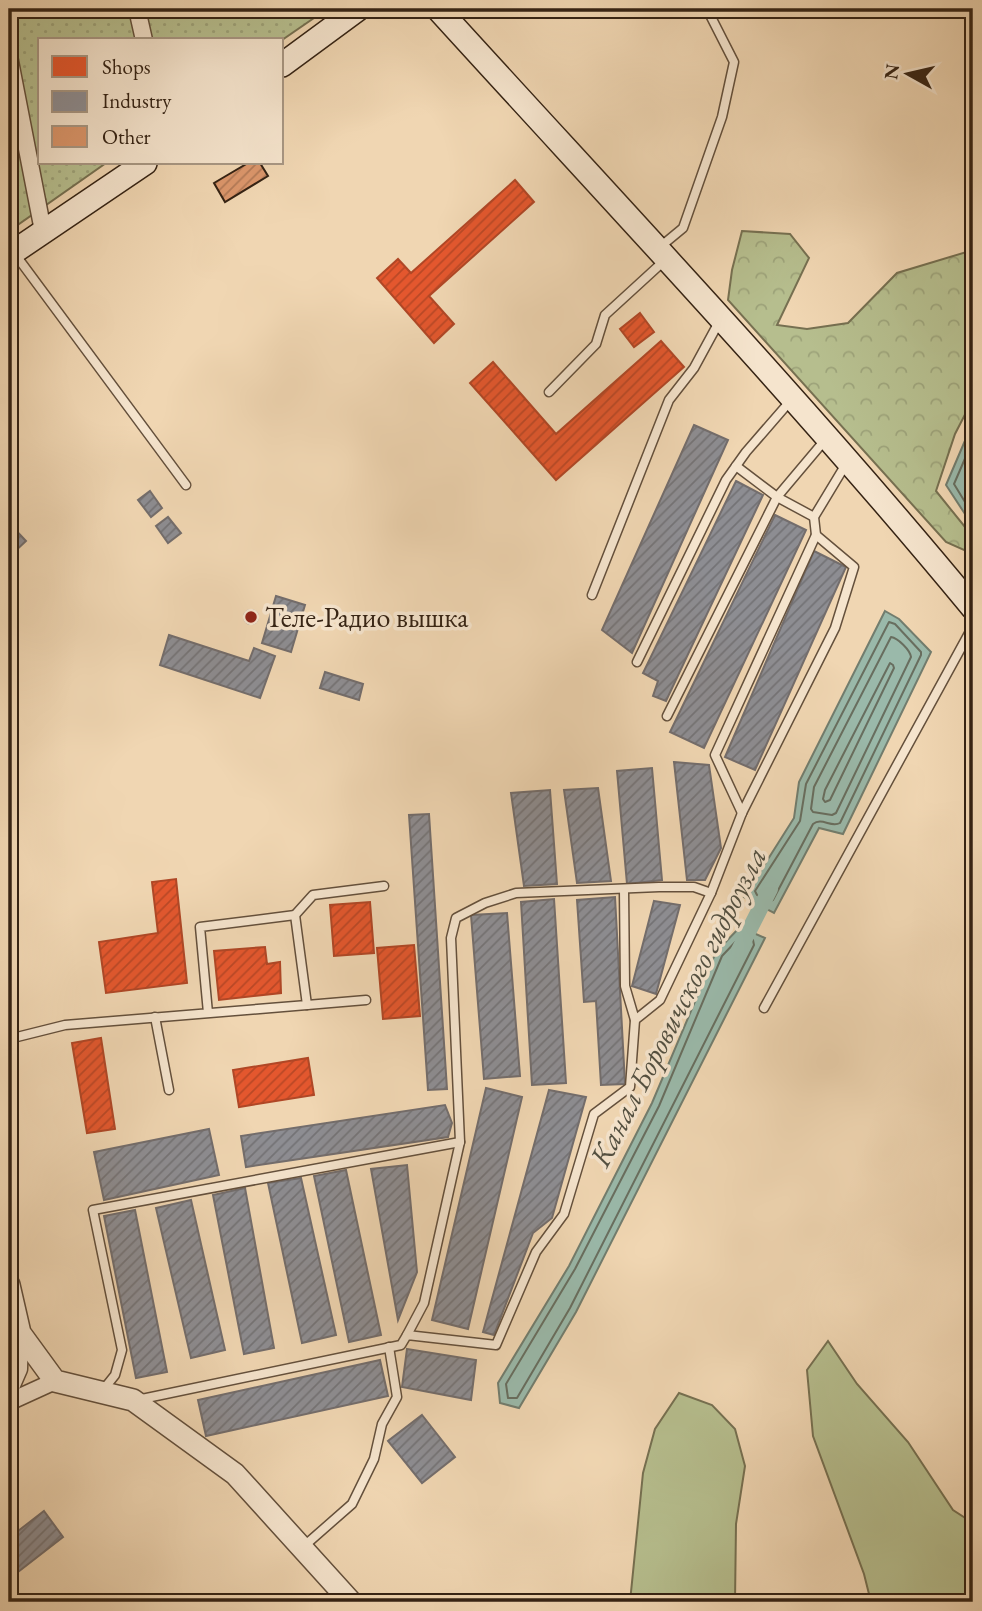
<svg xmlns="http://www.w3.org/2000/svg" width="982" height="1611" font-family="'EB Garamond',serif">
<style>
.green{fill:#b6be8e;stroke:#767051;stroke-width:2}
.forest{fill:url(#forest-crowns);stroke:#767051;stroke-width:2}
.garden{fill:url(#garden-dots);stroke:#767051;stroke-width:2}
.water{fill:#9ab9aa;stroke:#727d6e;stroke-width:2}
.shops{fill:url(#shops-hatch);stroke:#b04726;stroke-width:2}
.industry{fill:url(#industry-hatch);stroke:#736d6c;stroke-width:2}
.lines{fill:none;stroke-linecap:round;stroke-linejoin:round}
.shore{stroke:#686e5f;stroke-width:2}
.canal{stroke:#9ab9aa;stroke-width:16}
.building{fill:url(#building-hatch);stroke:#352314;stroke-width:2}
.service-casing{stroke:#64503c;stroke-width:11}
.minor-casing{stroke:#64503c;stroke-width:19}
.tertiary-casing{stroke:#64503c;stroke-width:24}
.secondary-casing{stroke:#352314;stroke-width:26}
.service{stroke:#f5e4cd;stroke-width:8}
.minor{stroke:#f5e4cd;stroke-width:16}
.tertiary{stroke:#f5e4cd;stroke-width:21}
.secondary{stroke:#f5e4cd;stroke-width:23}
.poi-dot{fill:#8f2418;stroke:#f5e4cd;stroke-width:2.5}
.labels{text-anchor:middle;stroke-width:7;stroke-linejoin:round;paint-order:stroke}
.poi-label{font-size:28px;fill:#352314;stroke:#f5e4cd;text-anchor:start}
.water-label{font-size:30px;font-style:italic;fill:#535041;stroke:#f5e4cd}
</style>
<defs>
<pattern id="forest-crowns" width="20" height="18" patternUnits="userSpaceOnUse" patternTransform="scale(1.75)"><rect width="20" height="18" fill="#b6be8e"/><path d="M2 6a3 3 0 1 1 6 0M12 15a3 3 0 1 1 6 0" fill="none" stroke="#9da37a"/></pattern>
<pattern id="garden-dots" width="8" height="8" patternUnits="userSpaceOnUse" patternTransform="scale(1.75)"><rect width="8" height="8" fill="#b6be8e"/><path d="M2 2h.1M6 6h.1" fill="none" stroke="#9da37a" stroke-width="1.8" stroke-linecap="round"/></pattern>
<pattern id="shops-hatch" width="6" height="6" patternUnits="userSpaceOnUse" patternTransform="scale(1.75)"><rect width="6" height="6" fill="#e4572e"/><path d="M-1 1l2-2M0 6l6-6M5 7l2-2" fill="none" stroke="#ba4826"/></pattern>
<pattern id="industry-hatch" width="6" height="6" patternUnits="userSpaceOnUse" patternTransform="scale(1.75)"><rect width="6" height="6" fill="#8d8d92"/><path d="M-1 1l2-2M0 6l6-6M5 7l2-2" fill="none" stroke="#747376"/></pattern>
<pattern id="building-hatch" width="6" height="6" patternUnits="userSpaceOnUse" patternTransform="scale(1.75)"><rect width="6" height="6" fill="#db966b"/><path d="M-1 1l2-2M0 6l6-6M5 7l2-2" fill="none" stroke="#b27a57"/></pattern>
</defs>
<rect width="100%" height="100%" fill="#f0d6b2"/>
<filter id="stains"><feTurbulence type="fractalNoise" baseFrequency=".00286" numOctaves="4"/><feColorMatrix values="0 0 0 0 .2 0 0 0 0 .09 0 0 0 0 .02 0 0 0 .5 -.17"/></filter>
<radialGradient id="worn" r=".72"><stop offset=".6" stop-color="#630" stop-opacity="0"/><stop offset="1" stop-color="#630" stop-opacity=".3"/></radialGradient>
<!-- green -->
<g class="green">
<path d="M828,1341l29,43 51,58 45,68 20,13v79h-102l-7,-28 -51,-138 -6,-66z"/>
<path d="M679,1393l33,12 23,24 10,37 -9,58 -1,78h-105l13,-129 12,-44z"/>
</g>
<!-- forest -->
<path class="forest" d="M742,231l48,3 19,24 -32,67 30,4 41,-6 49,-50 76,-23v149l-18,35 -19,57 29,36 8,-7v34l-27,-12 -218,-242 4,-30z"/>
<!-- garden -->
<path class="garden" d="M9,9h318l-45,31h-242v123h66l-97,68z"/>
<!-- water -->
<g class="water">
<path d="M973,422v84l-8,8 -19,-29z"/>
<path d="M885,611l14,8 32,33 -88,182 -24,-6 -45,85 -30,-16 50,-79 5,-36z"/>
<path d="M740,927l25,11 -189,374 -57,96 -19,-5 -2,-20 71,-117 83,-163 64,-151z"/>
</g>
<!-- shops -->
<g class="shops">
<path d="M515,180l19,22 -105,94 25,28 -20,19 -57,-65 21,-19 13,14z"/>
<path d="M640,313l14,19 -20,15 -14,-18z"/>
<path d="M661,341l23,26 -128,113 -86,-97 23,-21 63,72z"/>
<path d="M176,879l11,104 -81,10 -7,-51 59,-9 -6,-51z"/>
<path d="M370,902l4,51 -40,3 -4,-51z"/>
<path d="M414,945l6,71 -37,3 -6,-71z"/>
<path d="M265,947l2,17 13,-2 1,31 -62,7 -5,-49z"/>
<path d="M101,1038l14,91 -28,4 -15,-90z"/>
<path d="M308,1058l6,37 -75,12 -6,-37z"/>
</g>
<!-- industry -->
<g class="industry">
<path d="M694,425l34,15 -96,213 -30,-23z"/>
<path d="M736,481l27,14 -97,206 -13,-5 5,-15 -15,-8z"/>
<path d="M150,491l12,17 -11,9 -13,-17z"/>
<path d="M775,515l31,15 -102,218 -34,-16z"/>
<path d="M168,517l13,16 -13,10 -12,-17z"/>
<path d="M9,523l17,18 -17,16z"/>
<path d="M814,551l32,16 -91,203 -30,-13z"/>
<path d="M276,596l29,9 -14,47 -29,-9z"/>
<circle cx="251" cy="617" r="7"/>
<path d="M169,635l80,26 5,-13 21,8 -15,42 -100,-33z"/>
<path d="M325,672l38,12 -4,16 -39,-12z"/>
<path d="M674,762l35,3 12,83 -16,32h-18z"/>
<path d="M652,768l10,112 -35,4 -10,-113z"/>
<path d="M598,788l13,93 -34,2 -13,-93z"/>
<path d="M550,790l7,94 -33,2 -13,-93z"/>
<path d="M429,814l18,275 -19,1 -19,-275z"/>
<path d="M615,897l10,187 -24,1 -5,-84 -12,1 -7,-102z"/>
<path d="M554,899l12,184 -34,2 -11,-183z"/>
<path d="M654,901l26,4 -24,89 -24,-8z"/>
<path d="M507,913l13,163 -36,3 -13,-164z"/>
<path d="M486,1088l36,9 -54,232 -36,-9z"/>
<path d="M549,1090l37,7 -34,121 -19,15 -39,102 -11,-3z"/>
<path d="M445,1105l7,18 -4,14 -202,30 -5,-31z"/>
<path d="M209,1129l10,46 -115,25 -10,-48z"/>
<path d="M407,1165l10,107 -19,48 -27,-151z"/>
<path d="M346,1170l35,165 -32,7 -35,-166z"/>
<path d="M301,1178l35,157 -34,8 -34,-160z"/>
<path d="M245,1188l29,160 -30,6 -31,-159z"/>
<path d="M191,1200l34,150 -34,8 -35,-150z"/>
<path d="M135,1210l32,162 -31,6 -32,-162z"/>
<path d="M407,1349l69,11 -5,40 -69,-13z"/>
<path d="M380,1360l8,36 -182,40 -8,-36z"/>
<path d="M422,1415l33,42 -33,26 -34,-42z"/>
<path d="M44,1511l19,26 -54,42v-41z"/>
</g>
<g class="lines">
<!-- shore -->
<g class="shore">
<path d="M973,440l-19,44 11,18h8"/>
<path d="M889,622l6,2 26,28v3l-81,168c-9,5 -18,-6 -27,1l-40,76 -5,2 -11,-7 -2,-4 45,-70 6,-37z"/>
<path d="M891,637c7,1 19,13 20,20l-75,156 -4,2 -19,-3 -2,-3 3,-22z"/>
<path d="M890,663l3,2 1,3 -64,132 -5,2 -2,-3 2,-9z"/>
<path d="M744,936l9,4 1,5 -184,363 -53,90h-9l-2,-14 69,-115 84,-163 63,-150 18,-19z"/>
</g>
<!-- canal -->
<path class="canal" d="M739,950l31,-61"/>
</g>
<!-- building -->
<path class="building" d="M248,163h12l8,13 -43,26 -11,-19z"/>
<g class="lines">
<defs>
<g id="service">
<path d="M660,247l23,-19 39,-111 12,-55 -27,-53"/>
<path d="M15,254l171,231"/>
<path d="M549,392l47,-48 9,-29 59,-54"/>
<path d="M736,466l41,31 37,20"/>
<path d="M592,595l77,-195 25,-32 25,-46"/>
<path d="M637,662l89,-182 20,-28 46,-53"/>
<path d="M667,716l110,-219 48,-57"/>
<path d="M742,813l-27,-58 101,-220"/>
<path d="M624,890l1,96 10,34"/>
<path d="M295,915l18,-20 71,-9"/>
<path d="M307,1005l59,-5"/>
<path d="M764,1008l209,-382"/>
<path d="M155,1017l14,73"/>
<path d="M9,1039l56,-14 242,-20 -12,-90 -95,12 8,86"/>
<path d="M407,1335l17,-32 36,-161 -9,-204 5,-20 29,-15 31,-10 143,-6h35l17,6"/>
<path d="M103,1390l12,-15 7,-25 -29,-140 367,-68"/>
<path d="M137,1400l264,-55 6,-10 89,10 40,-93 28,-38 30,-100 36,-27 5,-67 25,-20 51,-107 31,-80 93,-185 19,-61 -38,-32 -2,-18 32,-53"/>
<path d="M303,1547l49,-43 22,-45 8,-35 15,-27 -8,-50"/>
</g>
<g id="minor">
<path d="M137,9l7,31"/>
<path d="M9,56l34,175"/>
<path d="M9,1392l10,-23 1,-36"/>
<path d="M9,1402l46,-21"/>
</g>
<path id="tertiary" d="M9,1285l11,48 35,48 78,19 102,74 116,128"/>
<g id="secondary">
<path d="M438,9c180,198 365,393 535,599"/>
<path d="M282,65l76,-56"/>
<path d="M9,255l136,-92"/>
</g>
</defs>
<!-- service casing -->
<use href="#service" class="service-casing"/>
<!-- minor casing -->
<use href="#minor" class="minor-casing"/>
<!-- tertiary casing -->
<use href="#tertiary" class="tertiary-casing"/>
<!-- secondary casing -->
<use href="#secondary" class="secondary-casing"/>
<!-- service -->
<use href="#service" class="service"/>
<!-- minor -->
<use href="#minor" class="minor"/>
<!-- tertiary -->
<use href="#tertiary" class="tertiary"/>
<!-- secondary -->
<use href="#secondary" class="secondary"/>
</g>
<!-- markers -->
<circle class="poi-dot" cx="251" cy="617" r="7"/>
<g class="labels">
<!-- poi labels -->
<g class="poi-label">
<text x="265" y="627">Теле-Радио вышка</text>
</g>
<!-- water labels -->
<g class="water-label">
<text transform="translate(678 1007) rotate(-63)" y="10">Канал Боровичского гидроузла</text>
</g>
</g>
<!-- margin -->
<rect width="982" height="1611" fill="none" stroke="#f0d6b2" stroke-width="35"/>
<rect x="10" y="10" width="961" height="1590" fill="none" stroke="#352314" stroke-width="3.5"/>
<rect x="18" y="18" width="947" height="1576" fill="none" stroke="#352314" stroke-width="2"/>
<!-- legend -->
<rect x="38" y="38" width="245" height="126" fill="#f5e4cd" stroke="#a89783" stroke-width="2"/>
<rect x="52" y="56" width="35" height="21" fill="#e4572e" stroke="#a89783" stroke-width="2"/>
<text x="102" y="74" font-size="21" fill="#352314">Shops</text>
<rect x="52" y="91" width="35" height="21" fill="#8d8d92" stroke="#a89783" stroke-width="2"/>
<text x="102" y="108" font-size="21" fill="#352314">Industry</text>
<rect x="52" y="126" width="35" height="21" fill="#db966b" stroke="#a89783" stroke-width="2"/>
<text x="102" y="144" font-size="21" fill="#352314">Other</text>
<!-- north arrow -->
<g transform="translate(908 74) rotate(278)" stroke="#f5e4cd" stroke-width="5" paint-order="stroke">
<path d="M0-5L12 26L0 18L-12 26Z" fill="#352314"/>
<text y="-10" font-size="19" font-weight="bold" text-anchor="middle" fill="#352314">N</text>
</g>
<rect width="100%" height="100%" filter="url(#stains)"/>
<rect width="100%" height="100%" fill="url(#worn)"/>
</svg>
